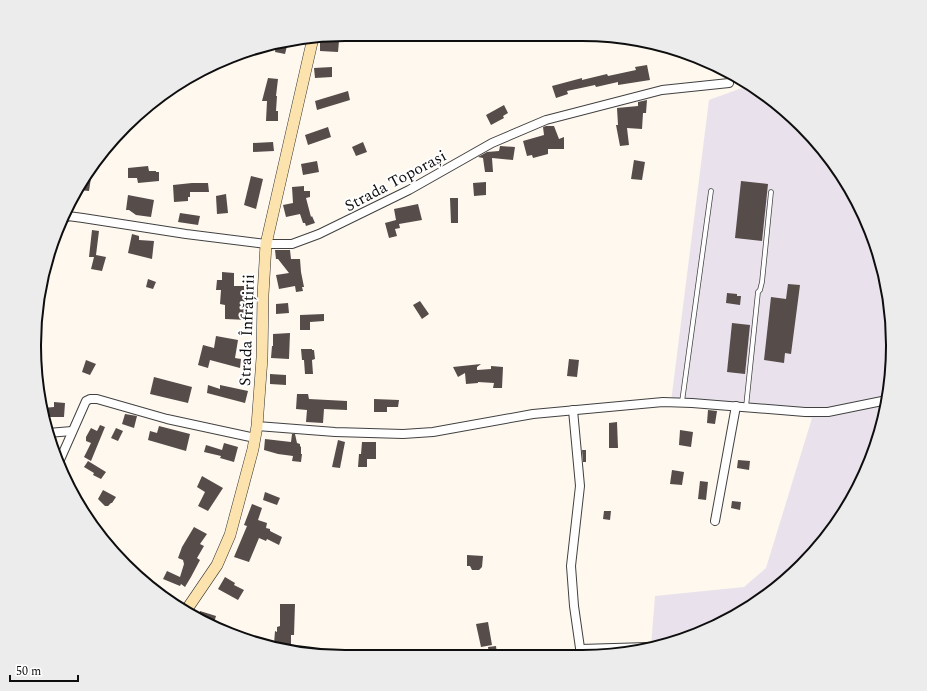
<svg xmlns="http://www.w3.org/2000/svg" width="927" height="691" font-family="Spectral,serif">
<style>
.industrial{fill:#e9e2ec}
.building{fill:#564c4a}
.lines{fill:none;stroke-linecap:round;stroke-linejoin:round}
.service-casing{stroke:#414141;stroke-width:5.5}
.minor-casing{stroke:#414141;stroke-width:10}
.secondary-casing{stroke:#303030;stroke-width:12}
.service{stroke:#fff;stroke-width:4}
.minor{stroke:#fff;stroke-width:8}
.secondary{stroke:#fce2ac;stroke-width:11}
.labels{text-anchor:middle;stroke-width:4;stroke-linejoin:round;paint-order:stroke}
.street-label{font-size:16px;fill:#0e0e0e;stroke:#fff}
.rim{fill:none;stroke:#0e0e0e;stroke-width:2}
</style>
<rect width="100%" height="100%" fill="#fef8ef"/>
<!-- industrial -->
<path class="industrial" d="M750,85l5,2 74,69 32,52 21,57 10,60 -2,61 -14,60 -25,55 -35,50 -45,42 -70,40 -50,13 4,-50 89,-9 22,-19 46,-150 -141,-16 38,-302z"/>
<!-- building -->
<g class="building">
<path d="M325,38l12,1v2h2l-1,11 -18,-1v-12h5z"/>
<path d="M281,42h7l-3,12 -10,-2 1,-9z"/>
<path d="M647,65l3,15 -32,5v-3l-22,5 -1,-2 -28,6 1,3 -12,4 -4,-12 30,-8v2l25,-6 1,2 28,-6 -1,-3z"/>
<path d="M332,67v10l-17,1 -1,-10z"/>
<path d="M268,78l10,1 -2,17h1l-1,15h2v10h-12l1,-20h-5z"/>
<path d="M348,91l2,9 -33,10 -2,-9z"/>
<path d="M647,100l-1,13h-3l-1,16 -15,-1 2,17 -9,1 -4,-21h2l-1,-17 21,-2v-4z"/>
<path d="M504,105l4,8 -5,3 1,2 -13,7 -5,-10z"/>
<path d="M546,126h8l5,13 5,-2v12h-16v5l-15,4 -1,-3 -5,1 -4,-15 21,-6 -1,-8z"/>
<path d="M328,127l3,10 -23,8 -3,-10z"/>
<path d="M273,142l1,9 -21,1v-9z"/>
<path d="M363,142l4,10 -11,4 -4,-9z"/>
<path d="M500,146l15,1 -2,13 -21,-2 1,14h-8l-2,-14 -5,-1 9,-5 12,-1z"/>
<path d="M634,160l11,2 -3,18 -11,-1z"/>
<path d="M317,161l2,11 -16,3 -2,-11z"/>
<path d="M148,166l1,5h7v1h3v9l-21,2 -1,-5h-9v-10z"/>
<path d="M92,171l-3,20 -10,-1 6,-9z"/>
<path d="M251,176l12,3 -7,30 -12,-4z"/>
<path d="M741,181l27,3 -6,57 -27,-3z"/>
<path d="M486,182v13l-12,1 -1,-13z"/>
<path d="M192,183h16l1,9h-19v5h-2v4l-14,1 -1,-17z"/>
<path d="M304,186v5h6v6l-4,1 5,19 1,-1 3,7 -9,3 -1,-3h-2l-3,-9 -14,3 -3,-12 10,-2 -1,-16z"/>
<path d="M226,194l2,19 -11,1 -1,-18z"/>
<path d="M128,195l26,5 -3,17 -15,-2 -7,-5h-3z"/>
<path d="M450,198h8v25h-7z"/>
<path d="M418,204l4,16 -23,4 1,4 -5,1 2,7 -8,2 -4,-15 11,-3 -2,-11z"/>
<path d="M180,213l20,3 -2,9 -20,-3z"/>
<path d="M92,230l7,1 -3,24 10,2 -4,14 -11,-2 3,-12h-5z"/>
<path d="M132,234l7,2v4l15,1 -2,18 -24,-6z"/>
<path d="M275,250h15l1,9h9l1,13 3,15h-2l1,4 -7,1 -1,-6 -16,3 -3,-14 13,-2 -11,-14h-2z"/>
<path d="M222,272l12,1v13h10l1,26h3v8l-23,-1v-14l-5,-1 1,-14h-5l1,-10h5z"/>
<path d="M148,279l8,3 -3,7 -7,-2z"/>
<path d="M788,284l12,1 -9,69 -6,-1 -1,10 -20,-3 7,-63 15,2z"/>
<path d="M727,293l10,1v2h4l-1,9 -14,-2z"/>
<path d="M420,301l9,13 -7,5 -9,-14z"/>
<path d="M288,303l1,10 -13,1v-10z"/>
<path d="M324,314v7l-14,1v8h-10v-15z"/>
<path d="M732,323l18,2 -5,49 -18,-2z"/>
<path d="M290,333l-1,26 -18,-1 1,-12h1v-12z"/>
<path d="M216,336l22,4 -3,18 6,1 -1,9 -30,-8 -2,8 -10,-3 5,-20 11,3z"/>
<path d="M301,349h11v1h2l1,9 -3,1 1,14h-8l-1,-14h-2z"/>
<path d="M569,359l10,1 -2,17 -10,-1z"/>
<path d="M86,360l10,4 -6,11 -8,-3z"/>
<path d="M481,364l-4,3v3l14,-1v-3l12,1 -1,21h-9l1,-5 -16,-1v1l-12,1 -1,-11 -7,4 -5,-10z"/>
<path d="M270,374l16,1v10l-16,-1z"/>
<path d="M154,377l38,10 -4,16 -38,-9z"/>
<path d="M208,385l12,4v-4l28,6 -3,12 -38,-10z"/>
<path d="M297,394h11l1,5 38,2v9l-23,-1 -1,14 -17,-1 1,-12 -11,-1z"/>
<path d="M374,399l25,1 -1,7h-11v5h-13z"/>
<path d="M54,402l11,1 -1,14h-19l-2,-9 11,-1z"/>
<path d="M708,410l9,1 -2,13 -8,-1z"/>
<path d="M125,414l12,2 -3,12 -12,-4z"/>
<path d="M617,422l1,26h-9v-25z"/>
<path d="M100,425l5,2 -14,34 -7,-4 7,-14 -5,-2v-4l5,-9 6,3z"/>
<path d="M159,426l31,8 -4,17 -38,-11 2,-9 7,2z"/>
<path d="M116,428l7,3 -5,10 -7,-3z"/>
<path d="M680,430l13,2 -2,15 -12,-2z"/>
<path d="M292,434h3l2,9 3,1v2l1,1v7h1l-1,8 -9,-1 1,-5 -15,-2 -14,-4 1,-11 26,3z"/>
<path d="M338,440l7,2 -5,26 -8,-1z"/>
<path d="M362,442h14v17h-9v8h-9l1,-13h2z"/>
<path d="M224,443l14,4 -4,15 -14,-4 1,-2 -17,-4 2,-7 16,5z"/>
<path d="M582,450h4v12h-3z"/>
<path d="M738,460l12,1 -1,9 -12,-2z"/>
<path d="M88,461l18,11 -5,7 -8,-4 1,-2 -10,-6z"/>
<path d="M672,470l12,2 -2,13 -12,-1z"/>
<path d="M202,476l21,12 -15,23 -10,-5 7,-14 -8,-5z"/>
<path d="M700,481l8,1 -2,18 -8,-1z"/>
<path d="M103,490l13,7 -4,6h-1l-3,3h-3l-7,-7z"/>
<path d="M265,492l15,6 -3,7 -14,-5z"/>
<path d="M732,501l9,1 -1,8 -9,-2z"/>
<path d="M252,504l10,4 -4,12 9,3 -1,5 4,1v2l12,6 -3,8 -12,-6 -1,2 -7,-3 -10,24 -15,-5 13,-31 -3,-1z"/>
<path d="M604,511h7l-1,9 -7,-1z"/>
<path d="M194,527l13,7 -7,10 4,2 -7,12 3,2 -9,17 -6,10 -4,-3 -1,2 -17,-7 4,-8 13,6 4,-13 -1,-4 -5,-2 4,-11z"/>
<path d="M467,555l16,1 -1,11 -3,3h-7l-2,-4h-3z"/>
<path d="M225,577l10,6 -1,2 10,5 -6,10 -20,-11z"/>
<path d="M280,604h15l-1,31h-3v10l-17,-1 1,-13 2,1v-5l3,-1z"/>
<path d="M200,611l16,5 -3,10 -15,-7z"/>
<path d="M488,622l4,23 -11,2 -5,-23z"/>
<path d="M496,646l1,9h-8l-1,-8z"/>
</g>
<g class="lines">
<defs>
<g id="service">
<path d="M682,402l29,-211"/>
<path d="M746,407l12,-115 2,-2 2,-8 9,-90"/>
</g>
<g id="minor">
<path d="M62,220l6,-4 15,2 103,16 80,10h26l27,-10 90,-44 83,-47 54,-23 116,-30 67,-7"/>
<path d="M573,410l7,76 -9,80 3,40 7,49"/>
<path d="M257,426l78,6 68,2 30,-2 100,-18 130,-12 29,1 113,9h23l59,-12"/>
<path d="M48,433l24,-2"/>
<path d="M59,462l27,-61 4,-2h7l70,20 88,19"/>
<path d="M715,521l21,-115"/>
<path d="M580,649l68,-2"/>
</g>
<path id="secondary" d="M185,612l32,-47 13,-30 23,-86 4,-23 5,-68 1,-63 3,-51 47,-206"/>
</defs>
<!-- service casing -->
<use href="#service" class="service-casing"/>
<!-- minor casing -->
<use href="#minor" class="minor-casing"/>
<!-- secondary casing -->
<use href="#secondary" class="secondary-casing"/>
<!-- service -->
<use href="#service" class="service"/>
<!-- minor -->
<use href="#minor" class="minor"/>
<!-- secondary -->
<use href="#secondary" class="secondary"/>
</g>
<g class="labels">
<!-- street labels -->
<g class="street-label">
<text transform="translate(395 180) rotate(-28)" y="6">Strada Toporași</text>
<text transform="translate(246 330) rotate(-88)" y="6">Strada Înfrățirii</text>
</g>
</g>
<!-- crop -->
<path d="M0 0H927V691H0ZM345 41H582A304 304 0 0 1 886 345V346A304 304 0 0 1 582 650H345A304 304 0 0 1 41 346V345A304 304 0 0 1 345 41Z" fill="#ececec" fill-rule="evenodd"/>
<path class="rim" d="M345 41H582A304 304 0 0 1 886 345V346A304 304 0 0 1 582 650H345A304 304 0 0 1 41 346V345A304 304 0 0 1 345 41Z"/>
<!-- scale -->
<path d="M10 675v6h68v-6" fill="none" stroke="#0e0e0e" stroke-width="2"/>
<text x="16" y="675" font-size="12" fill="#0e0e0e" stroke="#ffffff" stroke-width="3" paint-order="stroke">50 m</text>
</svg>
